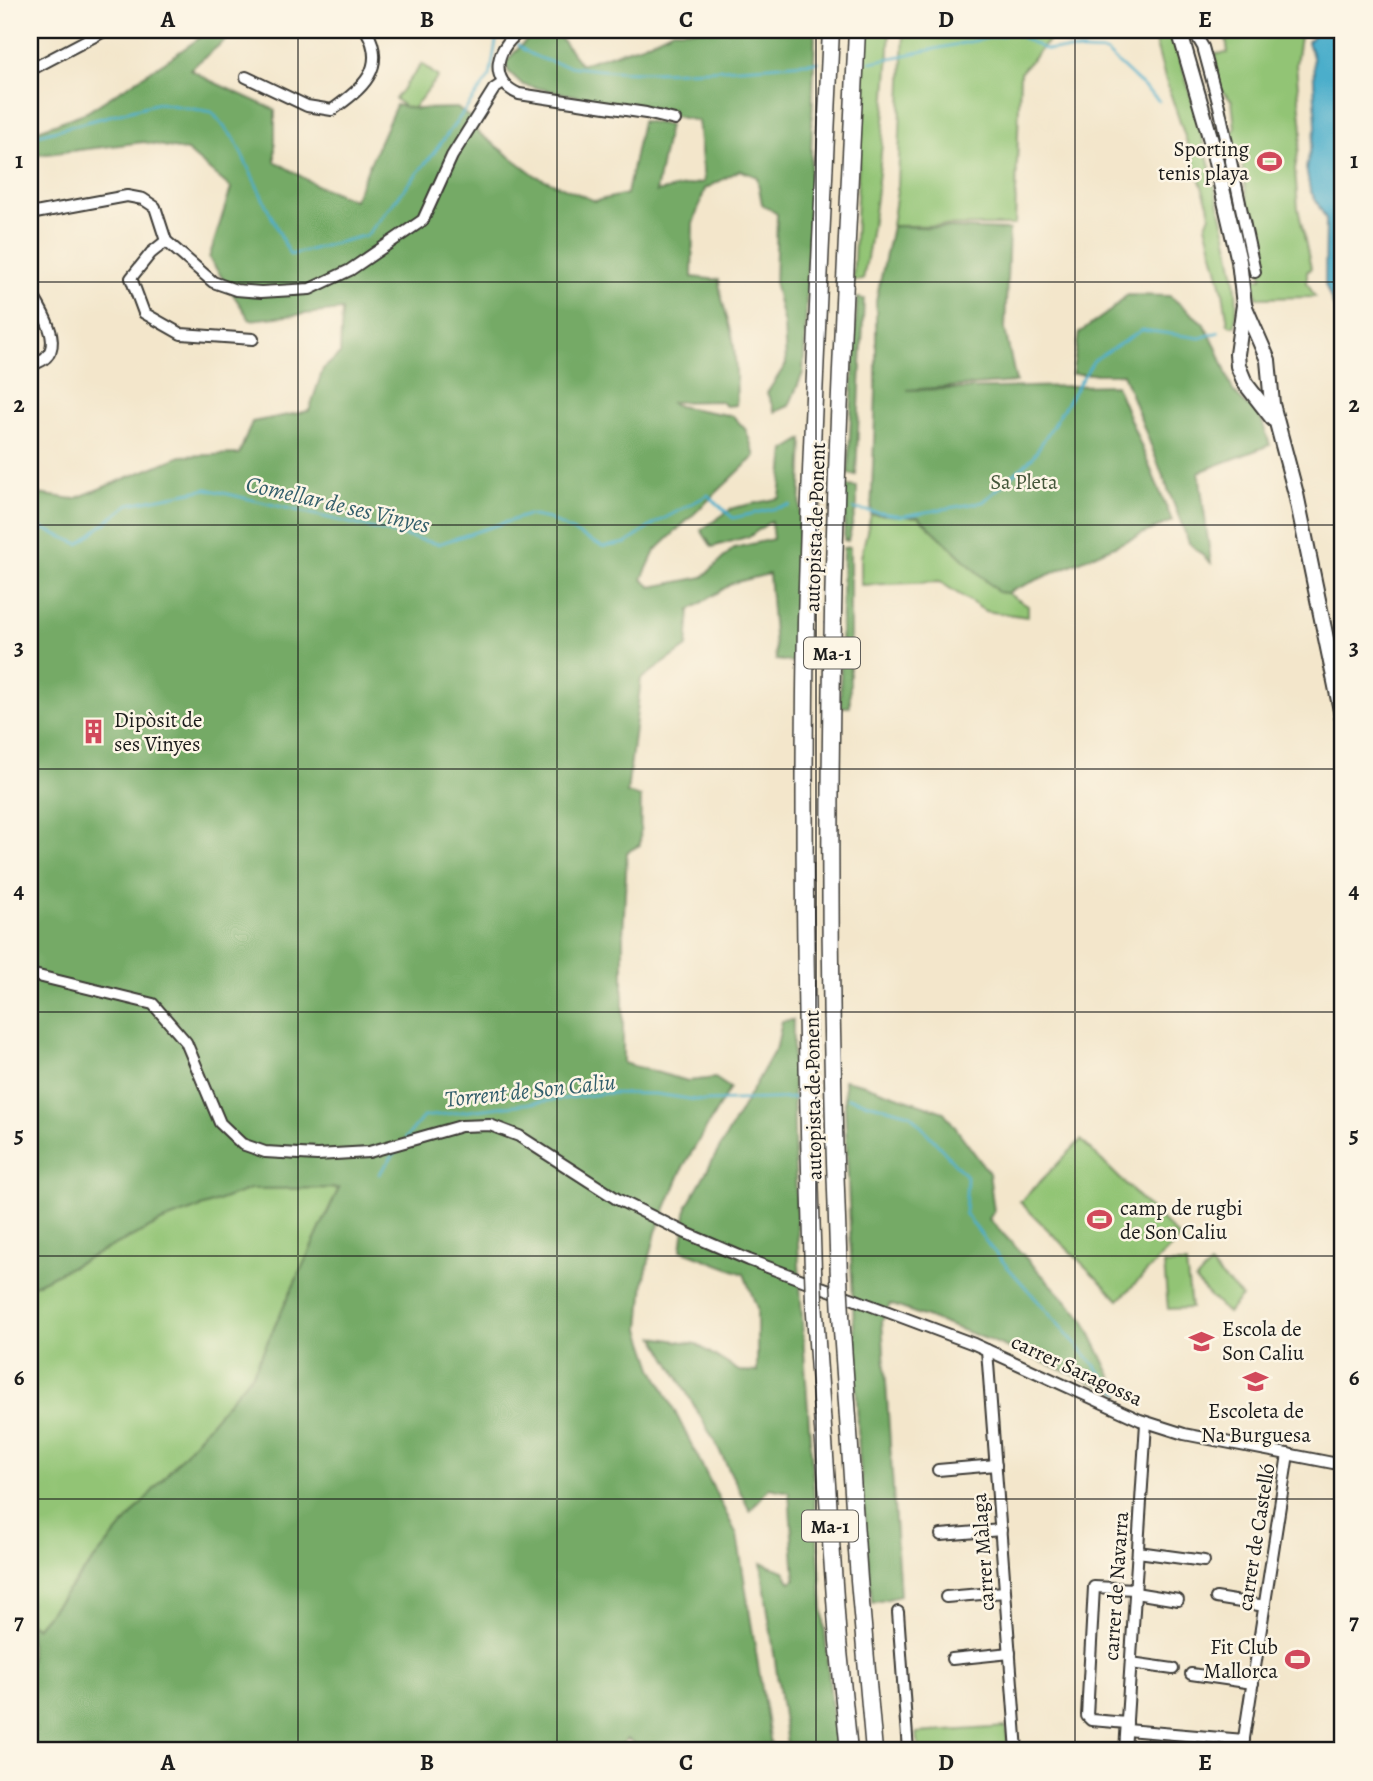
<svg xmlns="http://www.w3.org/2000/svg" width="1373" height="1781" font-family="Alegreya,serif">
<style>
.green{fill:#92c475;stroke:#577048;stroke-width:2}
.forest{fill:#75aa66;stroke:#486341;stroke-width:2}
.water{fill:#4caecb;stroke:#346574;stroke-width:2}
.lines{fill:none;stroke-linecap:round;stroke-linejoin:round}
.stream{stroke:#4caecb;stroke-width:2.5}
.minor-casing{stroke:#3c3a36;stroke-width:14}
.major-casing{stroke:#3c3a36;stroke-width:18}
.highway-casing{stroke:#3c3a36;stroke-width:19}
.minor{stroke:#fff;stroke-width:10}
.major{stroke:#fff;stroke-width:14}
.highway{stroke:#fff;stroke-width:16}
.highway-bridge-casing{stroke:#3c3a36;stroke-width:19;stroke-linecap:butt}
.highway-bridge{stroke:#fff;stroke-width:16}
.grid{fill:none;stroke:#1c1c1c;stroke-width:2;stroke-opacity:0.55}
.labels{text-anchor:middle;stroke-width:5;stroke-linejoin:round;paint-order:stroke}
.shield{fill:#fcf5e5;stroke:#5f5d58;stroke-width:2}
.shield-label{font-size:19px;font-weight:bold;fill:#1c1c1c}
.poi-label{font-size:21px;fill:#1c1c1c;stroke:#fcf5e5;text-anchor:start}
.park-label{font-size:21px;fill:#45573b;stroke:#fcf5e5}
.street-label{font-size:21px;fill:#1c1c1c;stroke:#fcf5e5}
.water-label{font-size:23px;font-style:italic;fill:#325e6b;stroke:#fcf5e5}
.neatline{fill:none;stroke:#1c1c1c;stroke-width:2.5}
.grid-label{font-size:23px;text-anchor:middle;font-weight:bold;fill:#1c1c1c}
</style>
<rect width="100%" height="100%" fill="#fcf5e5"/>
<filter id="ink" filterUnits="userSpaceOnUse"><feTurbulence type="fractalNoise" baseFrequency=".0143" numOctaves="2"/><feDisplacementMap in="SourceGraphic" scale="14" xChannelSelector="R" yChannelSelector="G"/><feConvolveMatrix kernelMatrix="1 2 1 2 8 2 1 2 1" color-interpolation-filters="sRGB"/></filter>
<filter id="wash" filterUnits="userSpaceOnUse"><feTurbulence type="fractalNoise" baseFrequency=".00686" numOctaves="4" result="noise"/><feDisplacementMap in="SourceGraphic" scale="28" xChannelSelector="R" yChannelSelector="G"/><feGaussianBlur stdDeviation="1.57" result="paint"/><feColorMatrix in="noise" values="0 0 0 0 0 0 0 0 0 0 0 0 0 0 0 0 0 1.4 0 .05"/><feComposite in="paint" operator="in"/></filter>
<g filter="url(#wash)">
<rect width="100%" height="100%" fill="#f3e6cb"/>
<!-- green -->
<g class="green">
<path d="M865,30h25c-4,84 -11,167 -27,250l-10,1z"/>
<path d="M904,30h162l-11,3 -35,40 -5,152 -123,1 6,-42z"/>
<path d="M1152,30h19c19,60 36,121 50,183 8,36 20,74 14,112l-4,1 -3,-2 -5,-32 -17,-67 4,-10 -2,-11 -43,-126z"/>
<path d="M1225,30h76l-5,34 6,67 -7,38 3,39 13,60 -4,4v10l8,15 -58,1 -4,-19 9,-1 -15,-77 -6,-47 -5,-4 -4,-16 3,-6 -3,-27 -14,-14 -3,-33 13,-1z"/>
<path d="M422,64l16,13 -27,34 -16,-12z"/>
<path d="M871,514l48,3 79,75 9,1 21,13v11l-43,-6 -45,-29 -79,3v-28z"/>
<path d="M1081,1140l99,98 -61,62 -99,-98z"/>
<path d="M339,1188l-86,185 -217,255 -6,-5v-336l133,-66 87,-32z"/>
<path d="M1164,1264h22l5,44 -23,1z"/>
<path d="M1210,1265l32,32 -15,16 -32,-32z"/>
<path d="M1006,1727l3,24h-90l-2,-18z"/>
</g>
<!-- forest -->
<g class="forest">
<path d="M206,30h32l-48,39 19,11 66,30v51l41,24 38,15 42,-95 20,4 41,-1 22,17 -4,5 61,46 59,25 32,-7 15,-73 27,4 -13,67 48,-10 -6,-61 -175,-36 -15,-14 -1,-10c14,-16 25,-31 47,-31l27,34 61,-19 31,-15h142l-10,314 -2,29 -14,33 -14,6 -8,-19 19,-29 -2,-39 -9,-39 2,-72 -15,-10 -5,-27 -17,-7 -35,19 -12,35 -1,53 27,3c1,21 10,39 14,59 2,14 5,54 3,66l-10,1 -6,-5 -50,1 8,4 55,10 13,14 9,26 -100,95 -13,28 9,8 52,-10 31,-29 39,-9 -2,-18 -21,15 -38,11 -11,-17 32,-22 47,-10 5,-48 18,-11 -9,223 -18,-2 -7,-86 -36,9 -43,27 -3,37 -46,32 -14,114 14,4 -1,48 -13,7 -4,84v127l65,18 27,-3 15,10 -47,79 -27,65 -12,49 -4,48 13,39 84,167 35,216h-130l-2,-4 -13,-8 -11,12h-586v-128l6,5 217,-255 86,-185 -89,1 -87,32 -133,66v-794l44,6 107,-43 58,-2 13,-32 57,-11 14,-42 17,-15 2,-44 -92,10 -41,-62 22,-70 -44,-37 -43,-9 -114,14v-23l57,-21 85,-55 36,-25z"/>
<path d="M892,226l117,4 -4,99 11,53 -109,8 209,-5 56,136 -165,72 -9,-1 -79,-75 -48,-3 5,-123v-90z"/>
<path d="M1127,295l43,1 33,27 13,23 17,45 13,14 12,4 12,36 -71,27 12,91 -22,-20 -66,-169h-51l7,-41 31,-22z"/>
<path d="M857,298l7,1 -8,176 -8,-1z"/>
<path d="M846,486l11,1v18l-9,36 -4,-1z"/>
<path d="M850,547v160h-10l3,-159z"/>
<path d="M793,1020c-1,149 8,297 19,445 7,96 14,191 24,286h-48l-27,-188 23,8 6,11 5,-3 -6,-87 -20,-4 -19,23 -34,-67 -61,-107 41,7 43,27 18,1v-64l-13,-34 -63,-24 6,-44 90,-160 5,-25z"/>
<path d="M844,1080l18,4 82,28 45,61 5,38 -5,8 94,99 37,76 -131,-54 -99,-36 -8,17 18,275 -28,7 -13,-149z"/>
</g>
<!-- water -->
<path class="water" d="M1317,30h26v289l-5,-1 -13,-34 1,-65 -16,-29 -4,-22 10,-41 -3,-70 -5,-15z"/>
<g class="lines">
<!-- stream -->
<g class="stream">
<path d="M517,44c44,46 236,22 301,18"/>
<path d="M871,62l142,-29 31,16 62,3 53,49"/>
<path d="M30,137l128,-34 54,9 23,28 55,115 77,-20 66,-81 57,-78 8,-46"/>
<path d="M854,509l49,7 80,-14 50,-45 61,-97 48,-30 58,8 19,-6"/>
<path d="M30,523l49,21 50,-40 78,-15 231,55 90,-29 21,4 54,28 24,-4 27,-19 54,-29 25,23 57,-13"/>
<path d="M848,1098l62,16 57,63 -2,36 25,34 130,147"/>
<path d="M406,1138l17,-21 185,-24 48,1 47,7 94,-3"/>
<path d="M379,1174l19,-25"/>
</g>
</g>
</g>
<g filter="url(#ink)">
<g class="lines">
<defs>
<g id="minor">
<path d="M523,30c-26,14 -37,50 -4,64l127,19 29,7"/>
<path d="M1193,30l10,17 16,59 36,166"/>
<path d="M30,70l76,-40"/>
<path d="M246,77l61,29 25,4c30,-21 56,-42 34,-80"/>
<path d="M30,214l97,-18 16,3 12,8 11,34 47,41 23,8 25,2 49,-3 40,-19 73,-50 29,-64 42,-67 9,-6"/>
<path d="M166,241l-15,12 -20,25 13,35 37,21 72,5"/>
<path d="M30,291c13,22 42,64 0,74"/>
<path d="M30,974l123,30 33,38 34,81 22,21 23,8 52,3 52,-3 92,-26 29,-1 29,11 98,63 69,34 63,27 225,84 166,76 44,14 159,31"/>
<path d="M987,1350l30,401"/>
<path d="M938,1470l58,-5"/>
<path d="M941,1535l60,-5"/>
<path d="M1138,1552l66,9"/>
<path d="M1135,1593l43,7"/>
<path d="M946,1597l59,-5"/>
<path d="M1216,1598l49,8"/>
<path d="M898,1612l10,139"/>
<path d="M952,1659l58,-6"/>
<path d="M1131,1663l42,6"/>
<path d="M1191,1674l62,9"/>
<path d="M1127,1723l-36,-3 -4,-4 7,-129 41,2"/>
<path d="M1127,1730l117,10"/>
<path d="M1125,1751l21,-328"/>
<path d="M1242,1751l46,-297"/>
</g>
<g id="major">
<path d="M1179,30l31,107 29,124 5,44 -7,49 1,12 7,17 28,36"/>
<path d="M1244,305l24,55 4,44 24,90 47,226"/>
</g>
<g id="highway">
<path d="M813,1271c-7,-216 -11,-433 -7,-649 5,-197 16,-395 25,-592"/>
<path d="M839,1278c-9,-222 -11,-444 -6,-665 4,-195 15,-389 24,-583"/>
<path d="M814,1300l24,341 11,110"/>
<path d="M841,1315l18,265 15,171"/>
</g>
</defs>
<!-- minor casing -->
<use href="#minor" class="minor-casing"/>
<!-- major casing -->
<use href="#major" class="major-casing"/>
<!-- highway casing -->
<use href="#highway" class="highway-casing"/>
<!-- minor -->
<use href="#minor" class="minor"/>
<!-- major -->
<use href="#major" class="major"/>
<!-- highway -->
<use href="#highway" class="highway"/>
<defs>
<g id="highway-bridge">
<path d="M813,1271l1,29"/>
<path d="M839,1278l2,37"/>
</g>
</defs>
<!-- highway-bridge casing -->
<use href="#highway-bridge" class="highway-bridge-casing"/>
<!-- highway-bridge -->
<use href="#highway-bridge" class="highway-bridge"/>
</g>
</g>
<!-- grid -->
<path class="grid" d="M298,30v1721M557,30v1721M816,30v1721M1075,30v1721M30,282h1313M30,525h1313M30,769h1313M30,1012h1313M30,1256h1313M30,1499h1313"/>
<!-- icons -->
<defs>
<symbol id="stadium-bare" viewBox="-9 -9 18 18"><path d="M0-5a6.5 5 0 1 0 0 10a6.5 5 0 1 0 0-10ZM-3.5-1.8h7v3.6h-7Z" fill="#d1495b" stroke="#fcf5e5" stroke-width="2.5" paint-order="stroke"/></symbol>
<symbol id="building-bare" viewBox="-9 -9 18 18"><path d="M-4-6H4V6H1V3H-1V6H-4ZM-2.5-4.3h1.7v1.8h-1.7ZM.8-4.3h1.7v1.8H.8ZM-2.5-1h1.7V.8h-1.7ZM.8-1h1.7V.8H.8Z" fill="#d1495b" stroke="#fcf5e5" stroke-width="2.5" paint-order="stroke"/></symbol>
<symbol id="school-bare" viewBox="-9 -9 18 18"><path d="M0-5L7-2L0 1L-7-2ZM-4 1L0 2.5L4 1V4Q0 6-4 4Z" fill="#d1495b" stroke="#fcf5e5" stroke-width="2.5" paint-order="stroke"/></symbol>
</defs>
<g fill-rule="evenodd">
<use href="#stadium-bare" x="1252" y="144" width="35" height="35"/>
<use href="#building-bare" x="76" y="714" width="35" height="35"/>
<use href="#stadium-bare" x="1082" y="1202" width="35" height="35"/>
<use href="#school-bare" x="1184" y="1324" width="35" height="35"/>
<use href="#school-bare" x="1238" y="1364" width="35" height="35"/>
<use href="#stadium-bare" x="1280" y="1642" width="35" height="35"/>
</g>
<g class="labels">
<!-- shield labels -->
<g class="shield">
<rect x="804" y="637.5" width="56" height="31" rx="5"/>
<rect x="802" y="1510.5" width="56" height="31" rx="5"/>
</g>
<g class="shield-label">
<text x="832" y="660">Ma-1</text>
<text x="830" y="1533">Ma-1</text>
</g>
<!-- poi labels -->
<g class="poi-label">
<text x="1249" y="156" text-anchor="end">Sporting<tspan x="1249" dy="24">tenis playa</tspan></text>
<text x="114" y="727">Dipòsit de<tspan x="114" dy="24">ses Vinyes</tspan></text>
<text x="1120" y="1215">camp de rugbi<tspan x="1120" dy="24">de Son Caliu</tspan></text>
<text x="1222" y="1336">Escola de<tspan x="1222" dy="24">Son Caliu</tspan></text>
<text x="1256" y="1418" text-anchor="middle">Escoleta de<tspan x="1256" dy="24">Na Burguesa</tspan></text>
<text x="1278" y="1654" text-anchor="end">Fit Club<tspan x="1278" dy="24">Mallorca</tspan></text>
</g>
<!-- park labels -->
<g class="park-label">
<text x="1024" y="489">Sa Pleta</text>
</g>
<!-- street labels -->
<g class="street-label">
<text transform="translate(815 527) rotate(-88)" y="7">autopista de Ponent</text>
<text transform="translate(813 1095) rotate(-91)" y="7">autopista de Ponent</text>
<text transform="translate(1077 1370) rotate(25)" y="7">carrer Saragossa</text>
<text transform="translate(1256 1537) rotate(-81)" y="7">carrer de Castelló</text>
<text transform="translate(983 1552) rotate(-94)" y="7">carrer Màlaga</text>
<text transform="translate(1116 1586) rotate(-86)" y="7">carrer de Navarra</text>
</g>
<!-- water labels -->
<g class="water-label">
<text transform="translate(338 504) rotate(13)" y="8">Comellar de ses Vinyes</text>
<text transform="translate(530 1090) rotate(-6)" y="8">Torrent de Son Caliu</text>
</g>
</g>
<!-- margin -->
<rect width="1373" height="1781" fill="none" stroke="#fcf5e5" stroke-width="77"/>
<rect x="38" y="38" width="1296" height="1704" class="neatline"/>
<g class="grid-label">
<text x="168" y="27">A</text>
<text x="427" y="27">B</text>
<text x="686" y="27">C</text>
<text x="946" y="27">D</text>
<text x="1205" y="27">E</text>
<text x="19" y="168">1</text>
<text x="1354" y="168">1</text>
<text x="19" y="412">2</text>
<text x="1354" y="412">2</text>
<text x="19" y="655">3</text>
<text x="1354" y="655">3</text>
<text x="19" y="898">4</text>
<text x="1354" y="898">4</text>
<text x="19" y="1142">5</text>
<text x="1354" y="1142">5</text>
<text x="19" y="1385">6</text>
<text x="1354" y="1385">6</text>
<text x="19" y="1629">7</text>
<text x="1354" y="1629">7</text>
<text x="168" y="1770">A</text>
<text x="427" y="1770">B</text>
<text x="686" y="1770">C</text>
<text x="946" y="1770">D</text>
<text x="1205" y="1770">E</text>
</g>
</svg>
